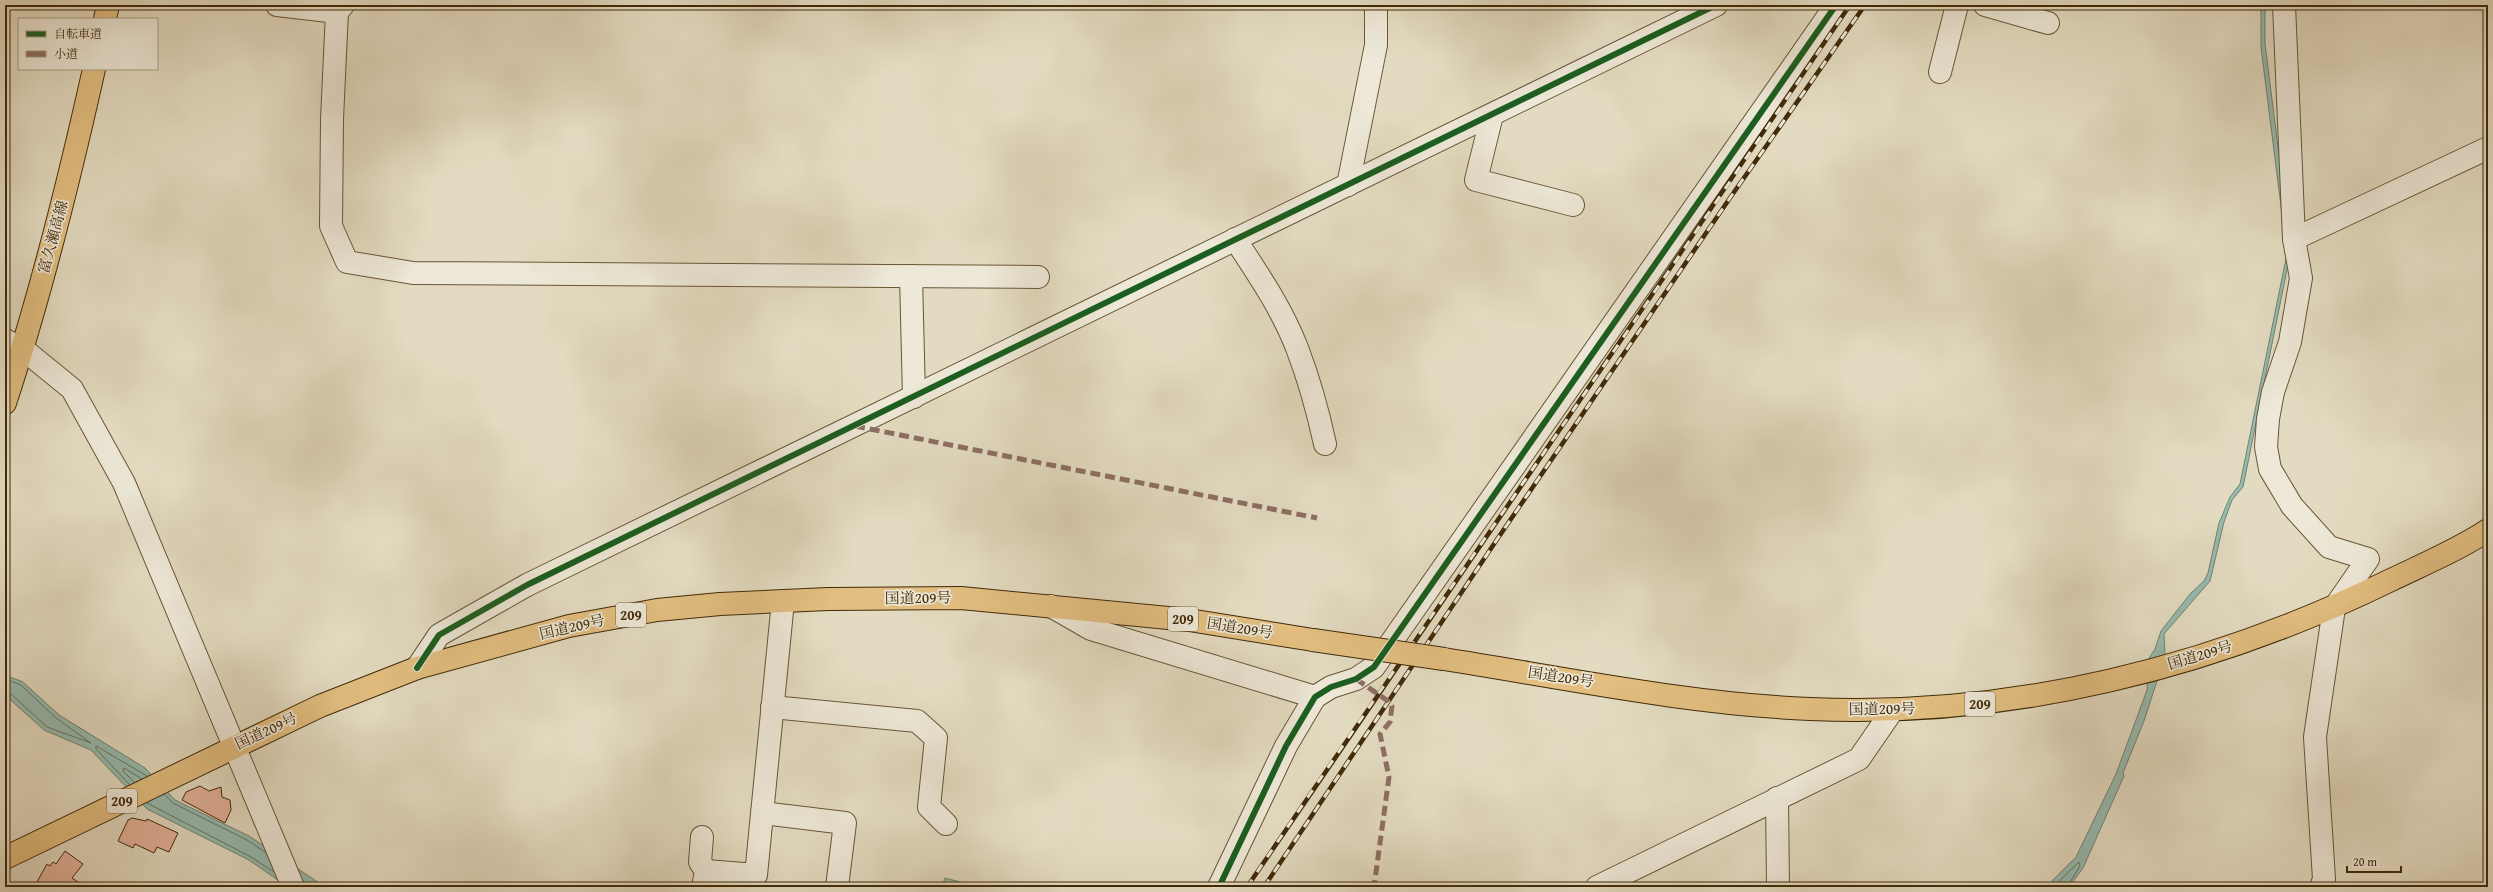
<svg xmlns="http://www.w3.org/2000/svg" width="2493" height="892" font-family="'Gentium Book Plus','Noto Serif JP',serif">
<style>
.water{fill:#95bbb1;stroke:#73816d}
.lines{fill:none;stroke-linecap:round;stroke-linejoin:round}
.shore{stroke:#6a725c;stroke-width:1}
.building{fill:#e3b29a;stroke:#402a08}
.minor-casing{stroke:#695636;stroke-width:24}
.major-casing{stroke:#402a08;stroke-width:24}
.highway-casing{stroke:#402a08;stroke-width:24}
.minor{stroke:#ede8d7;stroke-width:22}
.major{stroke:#e2be80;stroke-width:22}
.highway{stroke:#e2be80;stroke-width:22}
.rail-casing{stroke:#402a08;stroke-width:4.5}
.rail{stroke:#ede8d7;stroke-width:3;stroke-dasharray:9;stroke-linecap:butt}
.highway-bridge-casing{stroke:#402a08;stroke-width:24;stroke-linecap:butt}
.highway-bridge{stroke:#e2be80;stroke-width:22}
.quiet{stroke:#8d6e63;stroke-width:5;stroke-dasharray:10 5;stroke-linecap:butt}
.cycleway-casing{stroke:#ede8d7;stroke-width:8}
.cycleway{stroke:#1b5e20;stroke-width:6}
.labels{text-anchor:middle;stroke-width:3.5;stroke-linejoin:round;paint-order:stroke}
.shield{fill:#ede8d7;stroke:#746346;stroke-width:1}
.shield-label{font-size:14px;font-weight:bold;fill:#402a08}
.street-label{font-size:15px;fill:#402a08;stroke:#ede8d7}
</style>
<rect width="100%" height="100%" fill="#e3dbc1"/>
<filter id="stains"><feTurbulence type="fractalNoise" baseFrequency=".005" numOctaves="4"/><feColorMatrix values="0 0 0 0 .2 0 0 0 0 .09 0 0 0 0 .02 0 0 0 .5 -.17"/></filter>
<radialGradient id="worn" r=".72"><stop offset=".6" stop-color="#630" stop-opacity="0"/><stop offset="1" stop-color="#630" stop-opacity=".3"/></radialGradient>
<!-- water -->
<g class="water">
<path d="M2261,5h4v39l26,206 -48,237 -11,13 -8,22 -14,59 -46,53 1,22 -21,65 -21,52 1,3 -41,92 -14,19h-23l30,-30 40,-83 31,-84 1,-30 7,-11 6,-18 29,-37 14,-13 4,-8 11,-50 11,-26 10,-13 47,-230 -26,-207z"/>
<path d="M5,675l18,7 36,33 86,53 30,32 74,36 76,51h-37l-39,-27 -102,-51 -56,-59 -47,-20 -39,-35z"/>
<path d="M945,878l34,9h-37z"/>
</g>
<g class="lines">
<!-- shore -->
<g class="shore">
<path d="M5,679l16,6 35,33 35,25 -44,-16 -36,-33 -6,-2"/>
<path d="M134,782l-11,-11 1,-3 18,11"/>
<path d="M130,785l-34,-36v-3l51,30"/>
<path d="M164,794l9,9 74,37 18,12"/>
<path d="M147,803l104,54 23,15"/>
<path d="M2053,887l26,-25 1,4 -13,21"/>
</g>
</g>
<!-- building -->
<g class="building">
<path d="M200,786l9,5 12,-4 1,10 8,3 1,10 -6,13 -43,-23 4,-8z"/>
<path d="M132,818l14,3 1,-2 31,14 -9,19 -12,-5 -3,6 -19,-9 -2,4 -15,-7 10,-21z"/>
<path d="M65,851l18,13 -11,14 14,9h-52l13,-23 3,2 3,-4 3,2z"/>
</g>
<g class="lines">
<defs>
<g id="minor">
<path d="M277,5l60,7"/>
<path d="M343,5l-6,7 -5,107 -1,107 16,36 66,11 625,4"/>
<path d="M1985,5l63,18"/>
<path d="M2284,5l10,234 7,39 -11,64 -17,50 -5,27 -2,28 4,22 22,37 37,41 39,12 -34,49 -19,129 9,142 -3,8"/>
<path d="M1940,72l17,-67"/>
<path d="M1492,115l-16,65 97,25"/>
<path d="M1348,185l28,-140v-40"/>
<path d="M1235,239c23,35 47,70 62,109 12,31 21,64 28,96"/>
<path d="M2294,239l194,-91"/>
<path d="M911,276l3,121"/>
<path d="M5,340l18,9 49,40 52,94 169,404"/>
<path d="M1051,606l40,23 224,68"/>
<path d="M417,668l22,-33 88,-50 1189,-580"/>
<path d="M772,707l145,14 19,17 -7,69 17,17"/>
<path d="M1777,798l1,89"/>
<path d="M762,813l83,10 -8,64"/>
<path d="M702,837l-2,25 6,9 -3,16"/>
<path d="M706,871l50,4 27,-274"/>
<path d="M1219,887l67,-141 29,-49 16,-10 25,-8 18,-12 462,-662"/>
<path d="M1597,887l262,-128 33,-48"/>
</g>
<g id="major">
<path d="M105,19l3,-14"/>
<path d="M5,403c36,-109 64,-222 89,-334"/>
</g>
<g id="highway">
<path d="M1444,659c120,19 245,45 366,50 201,9 401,-41 581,-129 33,-16 67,-30 97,-50"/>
<path d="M5,858l315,-152 97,-38 152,-42 88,-16 63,-6 108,-5 133,-1 228,22 124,20"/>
</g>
</defs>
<!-- minor casing -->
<use href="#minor" class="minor-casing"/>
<!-- major casing -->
<use href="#major" class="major-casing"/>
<!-- highway casing -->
<use href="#highway" class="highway-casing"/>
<!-- minor -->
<use href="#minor" class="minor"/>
<!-- major -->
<use href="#major" class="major"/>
<!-- highway -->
<use href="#highway" class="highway"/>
<defs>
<g id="rail">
<path d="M1247,887c199,-295 404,-587 603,-882"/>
<path d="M1264,887l234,-349 234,-343 133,-190"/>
</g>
</defs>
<!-- rail casing -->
<use href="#rail" class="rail-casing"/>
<!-- rail -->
<use href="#rail" class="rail"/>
<defs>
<path id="highway-bridge" d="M1313,640l131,19"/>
</defs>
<!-- highway-bridge casing -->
<use href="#highway-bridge" class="highway-bridge-casing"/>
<!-- highway-bridge -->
<use href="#highway-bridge" class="highway-bridge"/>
<!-- quiet -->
<g class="quiet">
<path d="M855,426l462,92"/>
<path d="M1356,679l32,22 4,5 -2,16 -10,12 9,43 -15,110"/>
</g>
<defs>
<g id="cycleway">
<path d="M417,668l22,-33 88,-50 1189,-580"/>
<path d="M1219,887l67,-141 29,-49 16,-10 25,-8 18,-12 462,-662"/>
</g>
</defs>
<!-- cycleway casing -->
<use href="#cycleway" class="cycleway-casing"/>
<!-- cycleway -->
<use href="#cycleway" class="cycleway"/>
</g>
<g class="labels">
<!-- shield labels -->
<g class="shield">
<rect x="616" y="603" width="30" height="24" rx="3"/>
<rect x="1168" y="607" width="30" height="24" rx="3"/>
<rect x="1965" y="692" width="30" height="24" rx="3"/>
<rect x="107" y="789" width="30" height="24" rx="3"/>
</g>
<g class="shield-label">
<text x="631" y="620">209</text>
<text x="1183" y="624">209</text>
<text x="1980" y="709">209</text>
<text x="122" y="806">209</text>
</g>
<!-- street labels -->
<g class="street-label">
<text transform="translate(53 237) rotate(-75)" y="5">富久瀬高線</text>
<text transform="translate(918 598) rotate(-1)" y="5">国道209号</text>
<text transform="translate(572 627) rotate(-13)" y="5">国道209号</text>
<text transform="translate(1240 628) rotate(9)" y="5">国道209号</text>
<text transform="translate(2200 655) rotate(-17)" y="5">国道209号</text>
<text transform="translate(1561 677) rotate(9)" y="5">国道209号</text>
<text transform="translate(1882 709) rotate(-1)" y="5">国道209号</text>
<text transform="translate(266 731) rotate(-25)" y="5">国道209号</text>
</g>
</g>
<!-- margin -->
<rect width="2493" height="892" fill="none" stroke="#e3dbc1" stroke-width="20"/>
<rect x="6" y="6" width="2481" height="880" fill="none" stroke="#402a08" stroke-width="2"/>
<rect x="10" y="10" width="2473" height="872" fill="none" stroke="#402a08"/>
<!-- legend -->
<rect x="18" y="18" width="140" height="52" fill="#ede8d7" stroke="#a89c84"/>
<rect x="26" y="31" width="20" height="6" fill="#1b5e20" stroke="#a89c84"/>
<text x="54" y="38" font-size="12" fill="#402a08">自転車道</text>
<rect x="26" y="51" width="20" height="6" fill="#8d6e63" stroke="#a89c84"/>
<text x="54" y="58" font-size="12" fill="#402a08">小道</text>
<!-- scale -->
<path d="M2347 866v6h54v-6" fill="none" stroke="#402a08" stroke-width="2"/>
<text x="2353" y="866" font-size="12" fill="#402a08" stroke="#ede8d7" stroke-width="3" paint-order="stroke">20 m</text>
<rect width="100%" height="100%" filter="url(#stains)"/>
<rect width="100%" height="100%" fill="url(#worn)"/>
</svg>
